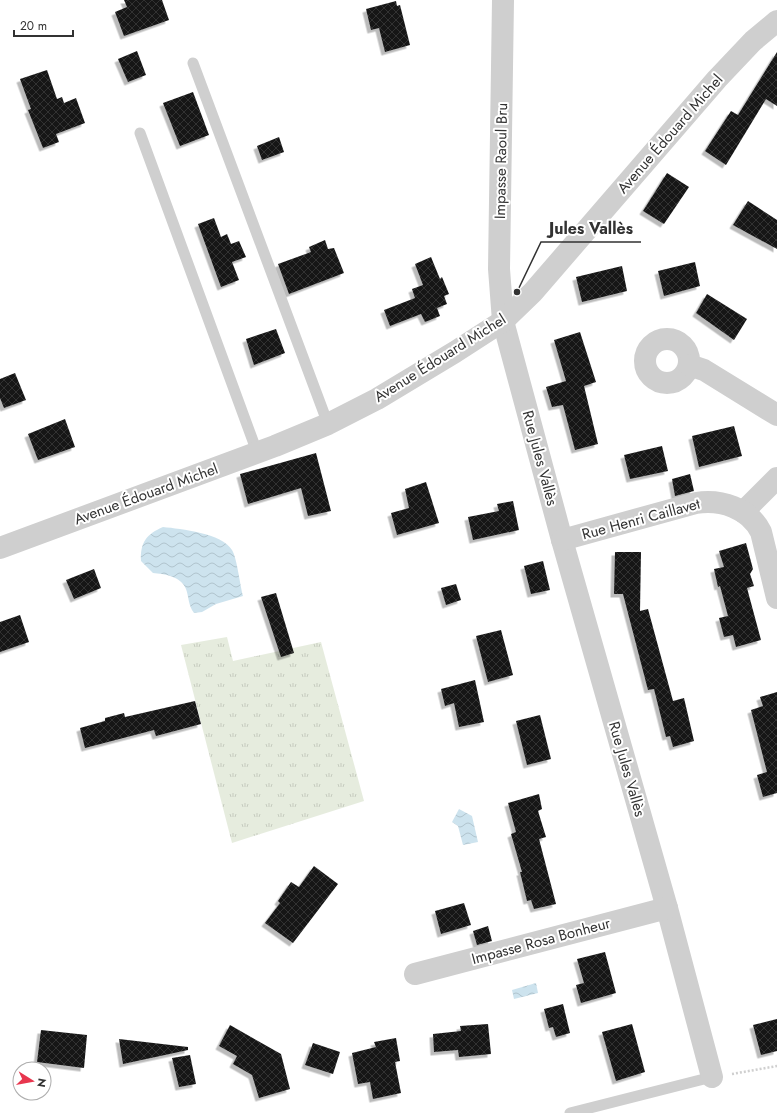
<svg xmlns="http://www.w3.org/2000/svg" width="777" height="1113" font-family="Jost,sans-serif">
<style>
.grass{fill:url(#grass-tufts)}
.water{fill:url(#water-waves)}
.building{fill:url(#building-cross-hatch);filter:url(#shadow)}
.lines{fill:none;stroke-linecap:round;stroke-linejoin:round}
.path{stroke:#cfcfcf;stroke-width:2.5;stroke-dasharray:2 2;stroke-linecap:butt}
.lane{stroke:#cfcfcf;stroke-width:11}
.street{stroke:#cfcfcf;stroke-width:22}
.labels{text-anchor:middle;stroke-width:4;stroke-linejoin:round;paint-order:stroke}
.street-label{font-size:15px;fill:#323232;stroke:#fff}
.leader{fill:none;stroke:#323232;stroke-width:1.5}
.callout-dot{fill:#323232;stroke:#fff;stroke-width:1.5}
.callout-label{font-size:16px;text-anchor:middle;font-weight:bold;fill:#323232;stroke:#fff;stroke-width:4;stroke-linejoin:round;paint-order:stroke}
</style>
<defs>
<pattern id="grass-tufts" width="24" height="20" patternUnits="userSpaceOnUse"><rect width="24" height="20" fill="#e6ecde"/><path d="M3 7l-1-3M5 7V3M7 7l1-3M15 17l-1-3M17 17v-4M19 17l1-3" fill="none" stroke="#c6cbbf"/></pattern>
<pattern id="water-waves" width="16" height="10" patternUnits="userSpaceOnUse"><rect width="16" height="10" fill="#cde3ee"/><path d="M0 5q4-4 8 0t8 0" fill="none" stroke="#b0c3cd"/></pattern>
<pattern id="building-cross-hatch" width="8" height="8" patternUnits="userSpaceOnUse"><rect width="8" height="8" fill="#191919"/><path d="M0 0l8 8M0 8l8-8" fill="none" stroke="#323232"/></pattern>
<filter id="shadow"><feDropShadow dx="-3.5" dy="3.5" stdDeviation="0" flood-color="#0004"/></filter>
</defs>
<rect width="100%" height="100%" fill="#fff"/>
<!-- grass -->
<path class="grass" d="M227,637l6,24 88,-19 43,159 -132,42 -51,-198z"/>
<!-- water -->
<g class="water">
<path d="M163,527c18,2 59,6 69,23 5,8 8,35 11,46l-27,8 -14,8 -8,1c-6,-8 -5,-16 -8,-24 -5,-13 -22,-15 -33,-16l-12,-12c-1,-19 6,-27 22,-34z"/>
<path d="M459,809l13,7 6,26 -15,3 -5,-19 -6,-4z"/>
<path d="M536,983l2,10 -24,6 -2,-9z"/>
</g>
<!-- building -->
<g class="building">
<path d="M124,0h38l7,20 -45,16 -9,-24 12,-5z"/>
<path d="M396,1l1,5 3,-1 10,40 -25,7 -6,-24 -8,2 -5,-21z"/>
<path d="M137,51l9,24 -18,7 -10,-23z"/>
<path d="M777,52v54l-11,-7 -40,66 -21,-14 26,-40 7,4z"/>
<path d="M47,70l10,29 5,-2 2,6 12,-5 9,25 -29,11 3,8 -16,6 -15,-38 3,-1 -11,-30z"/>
<path d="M193,92l16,43 -29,11 -17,-43z"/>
<path d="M279,137l5,15 -22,8 -5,-14z"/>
<path d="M667,173l22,14 -25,37 -21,-13z"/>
<path d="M748,201l29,19v29l-44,-24z"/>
<path d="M214,218l7,19 6,-3 4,10 8,-3 7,16 -14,5 7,18 -18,7 -23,-63z"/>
<path d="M325,240l3,9 6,-1 10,25 -55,21 -11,-30 33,-12 -2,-5z"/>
<path d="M431,257l9,22 2,-2 7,17 -5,2 3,8 -10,4 3,8 -15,6 -4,-8 -31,12 -6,-16 31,-12 -3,-9 11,-4 -8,-21z"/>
<path d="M695,262l5,24 -36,10 -6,-25z"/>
<path d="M622,266l5,25 -45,11 -6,-25z"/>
<path d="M707,294l40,25 -13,21 -38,-27z"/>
<path d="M276,329l9,24 -31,12 -8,-26z"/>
<path d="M580,332l16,50 -12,4 14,58 -23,6 -12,-45 -11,2 -6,-20 20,-6 -12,-41z"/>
<path d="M15,373l11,27 -22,8 -4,-10v-19z"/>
<path d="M65,419l10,28 -37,13 -10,-26z"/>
<path d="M734,426l8,30 -43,11 -7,-31z"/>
<path d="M662,446l6,25 -38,8 -6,-24z"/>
<path d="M316,453l15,58 -23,5 -7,-28 -53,16 -8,-30z"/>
<path d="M690,474l4,17 -19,5 -3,-17z"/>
<path d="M426,482l13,41 -42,12 -6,-22 18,-5 -4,-19z"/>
<path d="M513,501l6,29 -46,10 -5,-23 31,-6 -2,-7z"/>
<path d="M746,543l7,26 -3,5 4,12 -7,2 14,52 -25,7 -3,-12 -9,2 -5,-19 9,-2 -8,-30 -2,1 -4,-18 10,-2 -5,-16z"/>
<path d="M615,552h26l-1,59 8,-2 25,92 11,-3 10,43 -21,6 -3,-11 -4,1 -12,-48 -6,1 -25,-96h-9z"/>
<path d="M543,561l7,29 -19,4 -7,-28z"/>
<path d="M94,569l7,19 -27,11 -8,-19z"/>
<path d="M456,584l5,16 -15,5 -5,-17z"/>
<path d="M276,593l18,60 -13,4 -20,-60z"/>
<path d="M20,615l9,27 -29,10v-30z"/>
<path d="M501,630l12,45 -25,7 -12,-46z"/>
<path d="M475,680l9,42 -25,5 -5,-24 -9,3 -4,-17z"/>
<path d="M777,692v101l-14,4 -6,-22 10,-3 -16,-62 12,-4 -3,-9z"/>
<path d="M195,701l6,23 -45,12 -2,-6 -69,18 -5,-20 25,-7v-3l19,-5 1,4z"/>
<path d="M540,715l11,44 -24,6 -11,-44z"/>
<path d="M539,794l3,15 -4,2 8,26 -7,2 17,65 -22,5 -3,-9 -4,1 -7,-29h2l-11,-38 5,-2 -8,-29z"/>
<path d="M314,866l24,18 -45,59 -28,-20 15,-20 -2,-2 13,-19 8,5z"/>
<path d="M464,903l7,22 -30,9 -6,-23z"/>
<path d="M488,926l4,15 -15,4 -4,-14z"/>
<path d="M605,952l11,41 -35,10 -5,-18 8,-2 -7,-24z"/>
<path d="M563,1004l7,29 -14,4 -3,-10 -4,1 -5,-19z"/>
<path d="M777,1019v32l-16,4 -8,-30z"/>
<path d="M488,1024l3,30 -32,3 -1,-7 -24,2 -1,-18 28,-3 -1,-5z"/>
<path d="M632,1024l13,48 -29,9 -14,-49z"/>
<path d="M230,1025l51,29 9,35 -31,9 -7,-23 -19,-11 4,-8 -18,-10z"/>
<path d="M41,1030l46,5 -3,33 -47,-6z"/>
<path d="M396,1038l4,23 -5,1 6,31 -28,6 -3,-17 -12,2 -6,-31 24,-6 -2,-5z"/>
<path d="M119,1039l69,8v3l-65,14z"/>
<path d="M313,1043l27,9 -7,22 -28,-9z"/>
<path d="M190,1055l6,29 -17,3 -7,-29z"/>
</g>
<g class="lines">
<!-- path -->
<path class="path" d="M732,1074l45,-8"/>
<!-- lane -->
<g class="lane">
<path d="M193,63l135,361"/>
<path d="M140,133l117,319"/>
<path d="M570,1113l142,-36"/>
</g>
<!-- street -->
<g class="street">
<path d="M503,0l-4,269 4,52 59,219 105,368 45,169"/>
<circle cx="667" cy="361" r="22"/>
<path d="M689,365l15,5 73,45"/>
<path d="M743,512l34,-34"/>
<path d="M562,540l134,-37c25,-4 53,5 65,29l16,66"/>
<path d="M0,548l275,-102 53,-22 49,-25 78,-47 48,-31 30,-29 184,-213 36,-38 24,-20"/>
<path d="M415,974l252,-66"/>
</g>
</g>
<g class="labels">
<!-- street labels -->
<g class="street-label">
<text transform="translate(670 134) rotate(-49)" y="5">Avenue Édouard Michel</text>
<text transform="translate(501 161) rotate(-89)" y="5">Impasse Raoul Bru</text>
<text transform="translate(440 358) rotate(-32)" y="5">Avenue Édouard Michel</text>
<text transform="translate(540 458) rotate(75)" y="5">Rue Jules Vallès</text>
<text transform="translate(146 494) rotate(-20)" y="5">Avenue Édouard Michel</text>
<text transform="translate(641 519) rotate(-15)" y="5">Rue Henri Caillavet</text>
<text transform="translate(627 769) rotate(74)" y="5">Rue Jules Vallès</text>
<text transform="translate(541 941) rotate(-15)" y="5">Impasse Rosa Bonheur</text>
</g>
</g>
<!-- callouts -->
<path class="leader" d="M517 292L541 242H641"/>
<circle class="callout-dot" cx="517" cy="292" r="4"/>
<g class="callout-label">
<text x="591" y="234">Jules Vallès</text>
</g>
<!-- north arrow -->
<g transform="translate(32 1081) rotate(101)"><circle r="19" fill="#ffffff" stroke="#adadad"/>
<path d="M0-3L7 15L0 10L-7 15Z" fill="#e8364e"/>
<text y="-6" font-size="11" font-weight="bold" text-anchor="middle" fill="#323232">N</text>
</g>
<!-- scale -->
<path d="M14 30v6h59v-6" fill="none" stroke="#323232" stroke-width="2"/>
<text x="20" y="30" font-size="12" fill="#323232" stroke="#ffffff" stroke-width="3" paint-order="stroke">20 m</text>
</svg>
